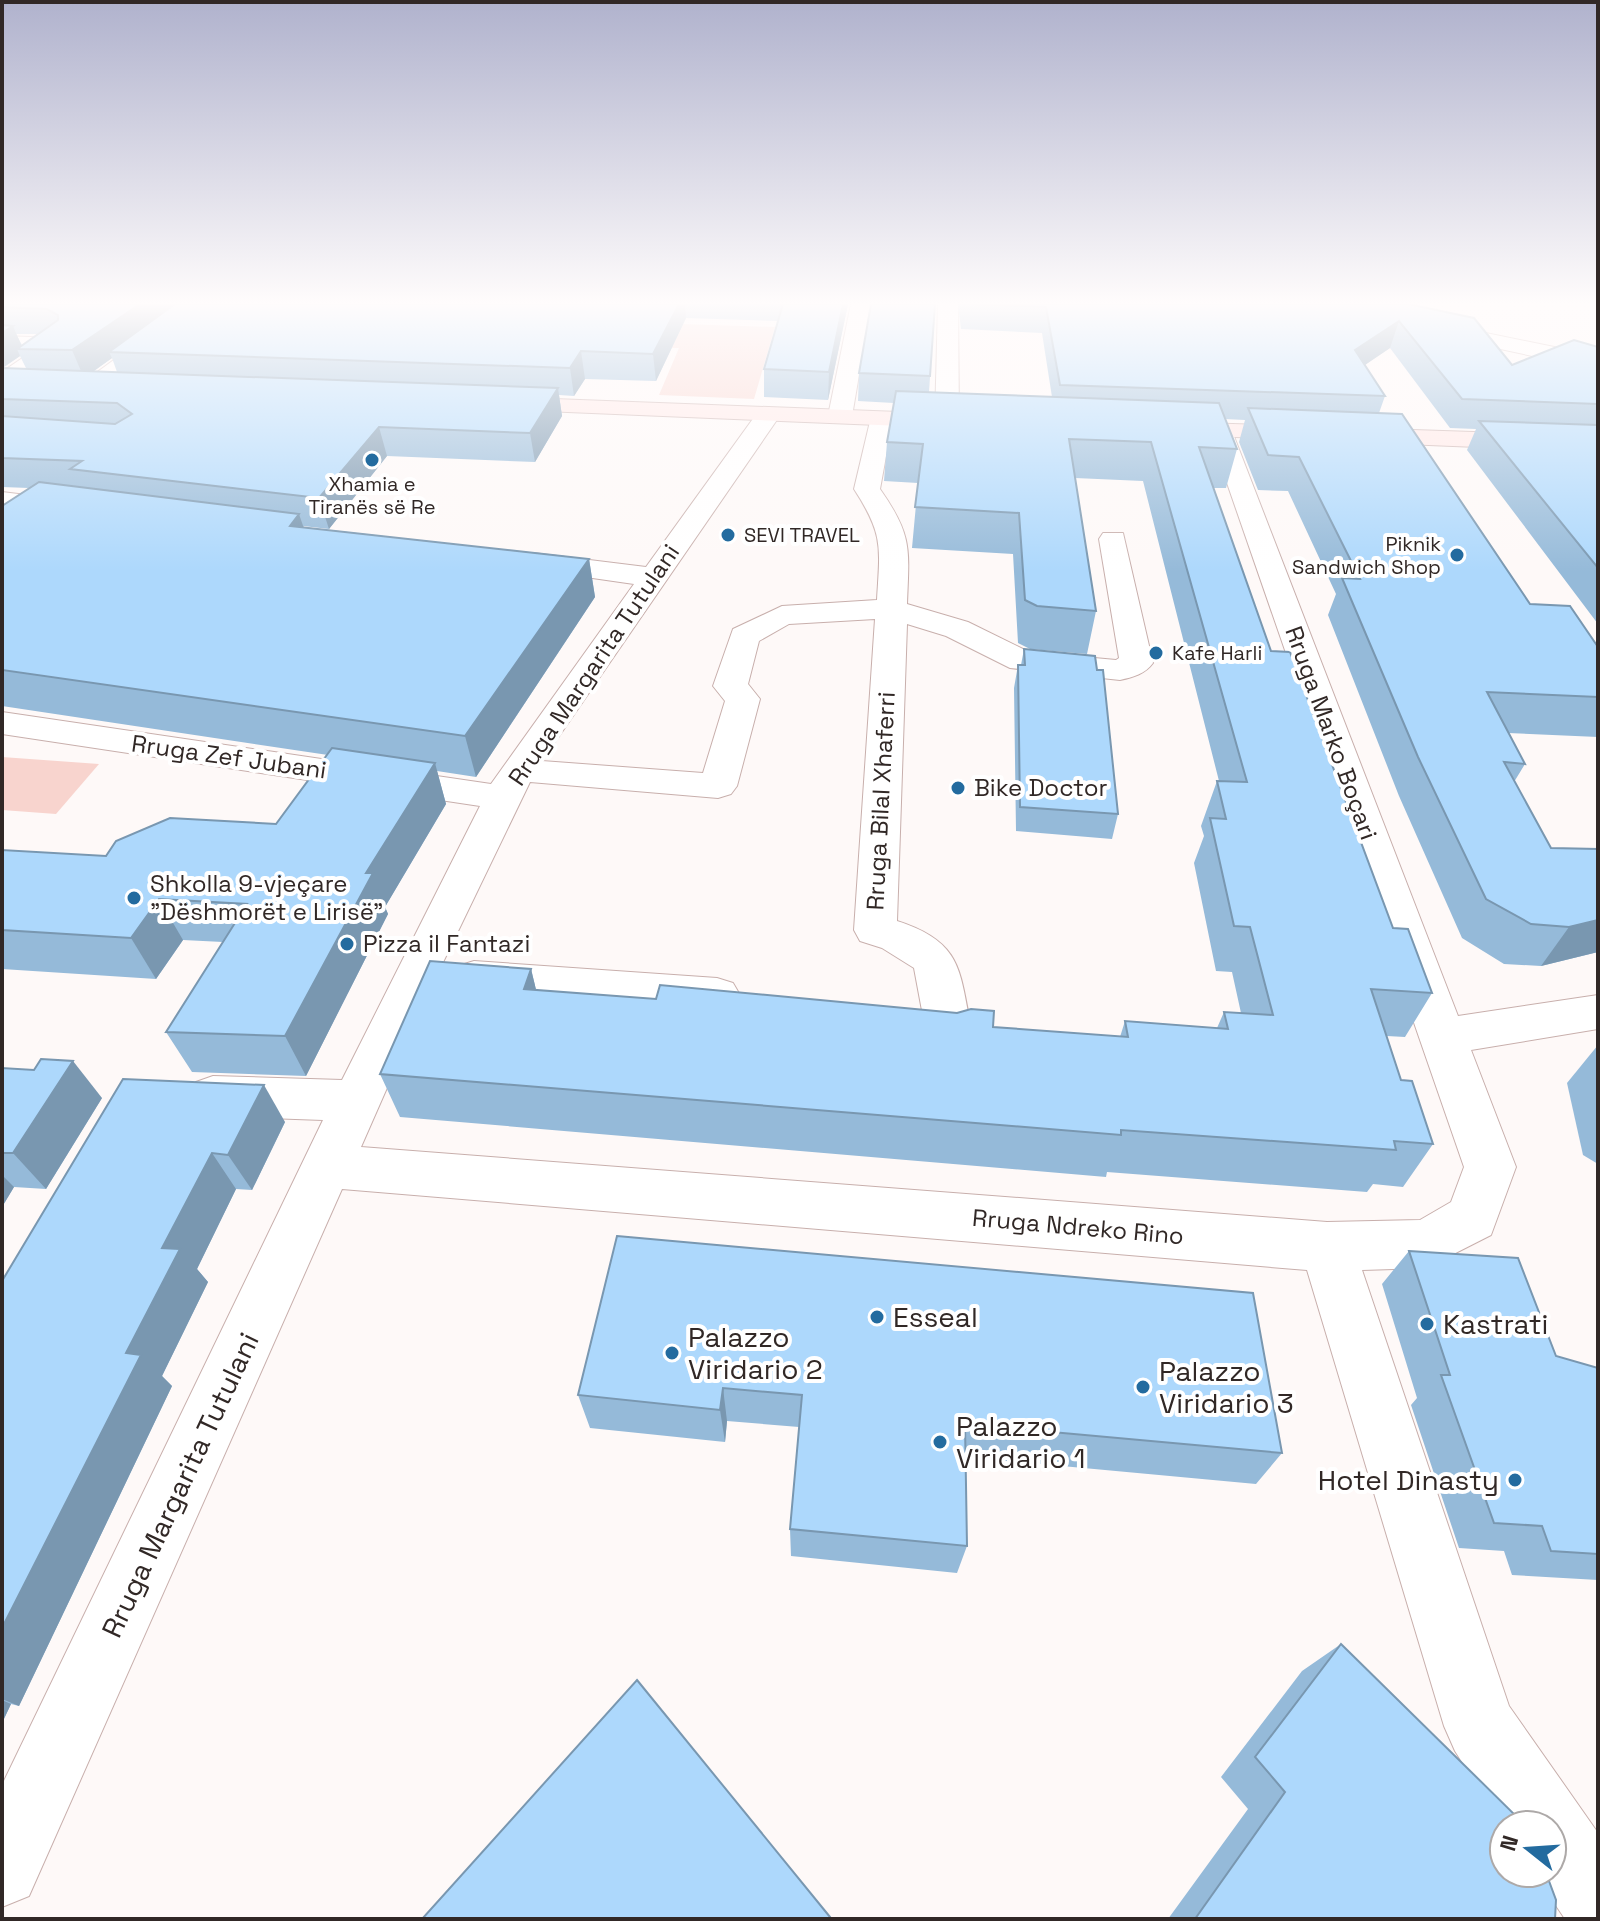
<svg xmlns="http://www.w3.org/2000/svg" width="1600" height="1921" font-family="'Space Grotesk',sans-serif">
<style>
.green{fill:#f8d4ce}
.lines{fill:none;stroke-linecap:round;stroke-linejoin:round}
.street-casing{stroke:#c8afac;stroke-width:2}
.secondary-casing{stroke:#c8afac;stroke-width:2}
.street{fill:#fff;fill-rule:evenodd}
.secondary{fill:#ffe8e6;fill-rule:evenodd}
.wall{fill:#95bad9;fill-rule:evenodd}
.shaded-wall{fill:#7997b0}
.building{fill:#add8fc;stroke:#7997b0;stroke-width:2}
.poi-dot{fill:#236b9f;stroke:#fff;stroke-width:3}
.labels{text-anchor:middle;stroke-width:8;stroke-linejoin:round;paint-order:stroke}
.far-poi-label{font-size:20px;fill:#312826;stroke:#fff;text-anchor:start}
.street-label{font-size:24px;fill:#312826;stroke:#fff}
.poi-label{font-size:24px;fill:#312826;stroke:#fff;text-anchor:start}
.near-poi-label{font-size:28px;fill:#312826;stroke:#fff;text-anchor:start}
.near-street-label{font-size:28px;fill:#312826;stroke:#fff}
</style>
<rect width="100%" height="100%" fill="#fef9f8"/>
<!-- green -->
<g class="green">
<path d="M590,321l185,6 -21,72 -95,-4 20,-47h-13z"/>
<path d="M2,757l97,7 -43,50 -54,-4z"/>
</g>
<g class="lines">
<defs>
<g id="street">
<path d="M190,304h22l-115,90h-16l-4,-5 4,-5z"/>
<path d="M851,304h20l-19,112 -12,7 -12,-7z"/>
<path d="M938,304h20l1,117 -12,7 -12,-7z"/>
<path d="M1308,304h37l253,52v14l-280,-60z"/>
<path d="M2,336l55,2 11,6 -58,43 -8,2v-17l32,-22 -32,-2z"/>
<path d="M769,407l12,7 -239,347 161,12 22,-72 -12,-15 20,-57 49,-23 95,-6c3,-53 7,-65 -23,-111l18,-76h18l3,5 -13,71c33,47 29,60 27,115l61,18 61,30 87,8 3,-2 -20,-119 4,-6h20l30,130c-8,11 -20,14 -33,17l-110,-12 -64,-32 -39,-12 -10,297c69,22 62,53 76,115l-6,13 -17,5 -51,-8 -7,-13 7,-13 24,-4 -9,-48 -32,-20 -22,-7 -6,-11 21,-311 -86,5 -30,17 -11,43 12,15 -23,87 -6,8 -13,4 -188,-16 -96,199 -73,166 966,75 93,-2 31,-18 13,-35 -255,-736 3,-5h18l228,590 140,-21v34l-127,21 45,117 -25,68 -65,33 -64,2 147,436 89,127v86h-33l-31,-46h18v-48h-48v3l-49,-77 -11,-25 -137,-456 -965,-81 -313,707 -27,11v-122l321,-665 -110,-4 -17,-6 -7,-14 7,-14 17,-6 129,4 138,-274 -478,-72v-22l489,72 143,-200 -111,-16 -5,-6 5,-6 10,-3 113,14 114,-158z"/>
<path d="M2,492l65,8 10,2 4,6 -4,6 -10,2 -65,-8z"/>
<path d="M474,961l243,17 16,5 7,12 -7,12 -16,5 -243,-17 -16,-5 -6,-12 6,-12z"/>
</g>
<g id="secondary">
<path d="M501,397l451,17 12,7 -12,7 -459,-19 -4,-5z"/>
<path d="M1169,422l429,14v16l-438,-18 -3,-5 3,-5z"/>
</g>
</defs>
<!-- street casing -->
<use href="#street" class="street-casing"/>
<!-- secondary casing -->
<use href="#secondary" class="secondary-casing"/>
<!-- street -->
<use href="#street" class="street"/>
<!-- secondary -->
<use href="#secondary" class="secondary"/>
</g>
<!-- wall -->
<g class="wall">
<path d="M2,304h846l-20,96 -64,-3v-28l14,-48 -92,-3 -30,63 -71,-2 -11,17 -15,-1 3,21 -27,46 -148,-6 -58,73 -26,-3 1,1 285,32 6,38 -119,180 -39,-6 9,33 -61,103 3,7 -82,162 -114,-4 -26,-40 57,-90 -40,-2 -27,39 -154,-10v-119l104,6 170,-32 52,-69 -326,-49v-200l27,-18 -27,-1zM16,334h21l-15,11zM20,356l6,12h-23zM112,358l5,14 -23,-1z"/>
<path d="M871,304h67h-3l-6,88 123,5 -10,-64 -81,-4 -3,-25h451l103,61 86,-18v277l-131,-174 9,-21 -26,-1 -60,-80 -26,17 21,31 -6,17 151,191 68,93v40l-90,-4 17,31 -11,18 37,66 47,1v103l-57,14 -37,-2 -42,-26 -63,-142 -71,-181 8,-21 -48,-103 -30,-1 -19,-48 6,-22 -20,-1 12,30 -11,39h-13l58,163 122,277 39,65 -27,44 -18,-1 14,44 32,64 -30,43 -30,-3 -6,8 -260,-20 -1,5 -706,-60 -20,-43 151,-105 5,21 584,47 5,-16 92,7 7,-16 17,1 -9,-41 -16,-1 -22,-108 10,-27 -3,-10 16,-45h2l-76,-300 -68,-3 21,133 -9,43 -57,-5 -12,-6 -5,-89 -101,-6 6,-65 -34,-2 3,-39 7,-39 -36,-2 1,-28z"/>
<path d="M1024,649l94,165 -6,25 -96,-8 -2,-143 4,-23h3z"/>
<path d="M1598,1045v119l-15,-9 -16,-72z"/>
<path d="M2,1068l100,30 -56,91 -32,-2 -12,20z"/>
<path d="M123,1079l162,43 -33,68 -16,-1 -39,80 11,13 -46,94 10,10 -153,320 -8,-2 -9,19v-442z"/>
<path d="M617,1236l665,217 -26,31 -291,-27 2,89 -10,27 -166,-17 -1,-27 9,-102 -72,-6 -2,21 -135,-14 -12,-33z"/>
<path d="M1409,1251l147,105 42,12v212l-86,-5 -8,-24 -45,-3 -48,-143 6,-7 -35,-114z"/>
<path d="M1341,1644l214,275h-387l80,-110 -27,-32 81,-106z"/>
</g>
<!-- shaded-wall -->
<g class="shaded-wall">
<path d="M140,304h46l-77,48 3,6 -28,20 -12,-28z"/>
<path d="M679,304h6l1,14 -30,63 -3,-27z"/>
<path d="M843,304h5l-20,96 1,-28z"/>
<path d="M1399,321l-9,27 -44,30 9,-28z"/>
<path d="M13,326l10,23h-6l3,7 -18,12v-35z"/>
<path d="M581,351l4,28 -11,17 -4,-28z"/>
<path d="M558,388l4,28 -27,46 -5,-29z"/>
<path d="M379,427l8,29 -58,73 -10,-31z"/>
<path d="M299,514l13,38 -22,-26z"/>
<path d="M589,559l6,38 -119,180 -11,-41z"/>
<path d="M435,763l11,41 -61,103 3,7 -82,162 -21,-40 81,-163z"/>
<path d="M159,899l24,41 -27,39 -25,-41z"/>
<path d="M1598,920v32l-57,14 28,-39z"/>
<path d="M531,969l11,45 -18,-25z"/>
<path d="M73,1061l29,37 -56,91 -33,-36z"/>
<path d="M264,1085l21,37 -33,68 -24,-35z"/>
<path d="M212,1153l24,36 -39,80 11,13 -46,94 10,10 -153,320 -17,-7v-71l124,-275 36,-105z"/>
<path d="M2,1175l12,12 -12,20z"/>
<path d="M723,1388l4,33 -2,21 -5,-32z"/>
<path d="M2,1700l9,4 -9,19z"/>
</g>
<!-- building -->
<g class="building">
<path d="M2,304h138l-68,46 -55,-1 41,-29v-5l-11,-6 -45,-2z"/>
<path d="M175,304h504l-26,50 -72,-3 -11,17 -461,-16z"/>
<path d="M783,304h60l-14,68 -65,-3z"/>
<path d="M871,304h64l-5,72 -71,-3z"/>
<path d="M968,304h440l66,14 38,47 62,-25 24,7v57l-136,-5 -63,-78 -44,29 30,46 -325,-11 -14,-78z"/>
<path d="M2,325l11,1 -11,7z"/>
<path d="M2,368l556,20 -28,45 -151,-6 -60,71 -249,-29 12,-8 -80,-3v-42l113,8 17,-10 -15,-11 -115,-4z"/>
<path d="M896,391l323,12 18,46 -38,-2 72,204 19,1 103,276 15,1 24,64 -61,-4 30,91 11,1 21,63 -39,-3 2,9 -275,-20v5l-741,-61 50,-113 101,8 -7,20 132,10 4,-14 297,28 14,-4 23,2 -1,16 135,10 -3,-16 103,8 -4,-17 49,3 -23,-88 -16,-1 -24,-108 16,1 -9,-38 30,1 -96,-340 -82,-3 27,172 -59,-5 -12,-6 -6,-87 -104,-6 8,-63 -36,-2z"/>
<path d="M1248,408l154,6 128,190 40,2 28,41v50l-111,-5 38,72 -21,-2 47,86 47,1v71l-29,7 -38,-3 -45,-25 -68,-142 -76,-179 18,1 -61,-122 -31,-2z"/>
<path d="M1479,421l119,4v143z"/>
<path d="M39,482l260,32 -9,12 299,33 -124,177 -463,-66v-164z"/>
<path d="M1024,649l71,7 2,14h6l15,144 -98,-7 -2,-142h7z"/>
<path d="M332,748l103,15 -69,110h7l-88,163 -119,-4 81,-128 -88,-5 -28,39 -129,-8v-80l104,6 10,-15 54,-23 106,6z"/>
<path d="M41,1059l32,2 -60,92h-11v-85l32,2z"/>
<path d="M123,1079l141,6 -36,70 -16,-2 -50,95 18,1 -54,104 15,2 -139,273v-347z"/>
<path d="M617,1236l636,57 29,160 -317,-29 2,122 -177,-17 12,-134 -79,-7 -3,22 -142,-15z"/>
<path d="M1409,1251l109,7 38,98 42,12v186l-47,-3 -9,-25 -48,-3 -53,-148h9z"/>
<path d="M1341,1644l174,171 6,10h-17v48h42l10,27 -1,19h-360l90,-127 -30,-35z"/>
<path d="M637,1680l193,237 -1,2h-407z"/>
</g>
<!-- sky -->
<linearGradient id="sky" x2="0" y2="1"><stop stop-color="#b0b2cd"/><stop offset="0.53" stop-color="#fffcfc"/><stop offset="1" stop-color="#fffcfc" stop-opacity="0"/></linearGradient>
<rect width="1600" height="572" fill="url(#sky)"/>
<!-- markers -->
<g class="poi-dot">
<circle cx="372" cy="460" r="8"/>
<circle cx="728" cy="535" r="8"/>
<circle cx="1457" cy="555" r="8"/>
<circle cx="1156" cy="653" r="8"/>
<circle cx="958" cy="788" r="8"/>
<circle cx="134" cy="898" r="8"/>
<circle cx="347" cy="944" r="8"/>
<circle cx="877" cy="1317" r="8"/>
<circle cx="1427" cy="1324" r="8"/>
<circle cx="672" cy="1353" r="8"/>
<circle cx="1143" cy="1387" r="8"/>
<circle cx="940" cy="1442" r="8"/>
<circle cx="1515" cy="1480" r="8"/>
</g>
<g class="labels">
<!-- far-poi labels -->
<g class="far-poi-label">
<text x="372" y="491" text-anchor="middle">Xhamia e<tspan x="372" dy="23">Tiranës së Re</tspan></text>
<text x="744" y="542">SEVI TRAVEL</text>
<text x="1441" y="551" text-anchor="end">Piknik<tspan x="1441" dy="23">Sandwich Shop</tspan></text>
<text x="1172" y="660">Kafe Harli</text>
</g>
<!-- street labels -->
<g class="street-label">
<text transform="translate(594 665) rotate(-56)" y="8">Rruga Margarita Tutulani</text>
<text transform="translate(1331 733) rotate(70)" y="8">Rruga Marko Boçari</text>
<text transform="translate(229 757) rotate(8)" y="8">Rruga Zef Jubani</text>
<text transform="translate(881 801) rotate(-87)" y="8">Rruga Bilal Xhaferri</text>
<text transform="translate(1078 1227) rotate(5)" y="8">Rruga Ndreko Rino</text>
</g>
<!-- poi labels -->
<g class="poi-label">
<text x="974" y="796">Bike Doctor</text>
<text x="150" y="892">Shkolla 9-vjeçare<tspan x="150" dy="28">"Dëshmorët e Lirisë"</tspan></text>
<text x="363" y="952">Pizza il Fantazi</text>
</g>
<!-- near-poi labels -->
<g class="near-poi-label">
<text x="893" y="1327">Esseal</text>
<text x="1443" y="1334">Kastrati</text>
<text x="688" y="1347">Palazzo<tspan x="688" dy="32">Viridario 2</tspan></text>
<text x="1159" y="1381">Palazzo<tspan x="1159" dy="32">Viridario 3</tspan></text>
<text x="956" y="1436">Palazzo<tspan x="956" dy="32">Viridario 1</tspan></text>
<text x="1499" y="1490" text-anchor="end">Hotel Dinasty</text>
</g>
<!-- near-street labels -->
<g class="near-street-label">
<text transform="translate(180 1485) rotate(-65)" y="10">Rruga Margarita Tutulani</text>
</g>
</g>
<!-- border -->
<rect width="1600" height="1921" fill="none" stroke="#312826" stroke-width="8"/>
<!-- north arrow -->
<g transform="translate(1528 1849) rotate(287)"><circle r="38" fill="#ffffff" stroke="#ada9a8" stroke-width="2"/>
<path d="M0-6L14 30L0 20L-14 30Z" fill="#236b9f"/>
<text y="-12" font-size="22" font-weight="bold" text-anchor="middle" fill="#312826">N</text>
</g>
</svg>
